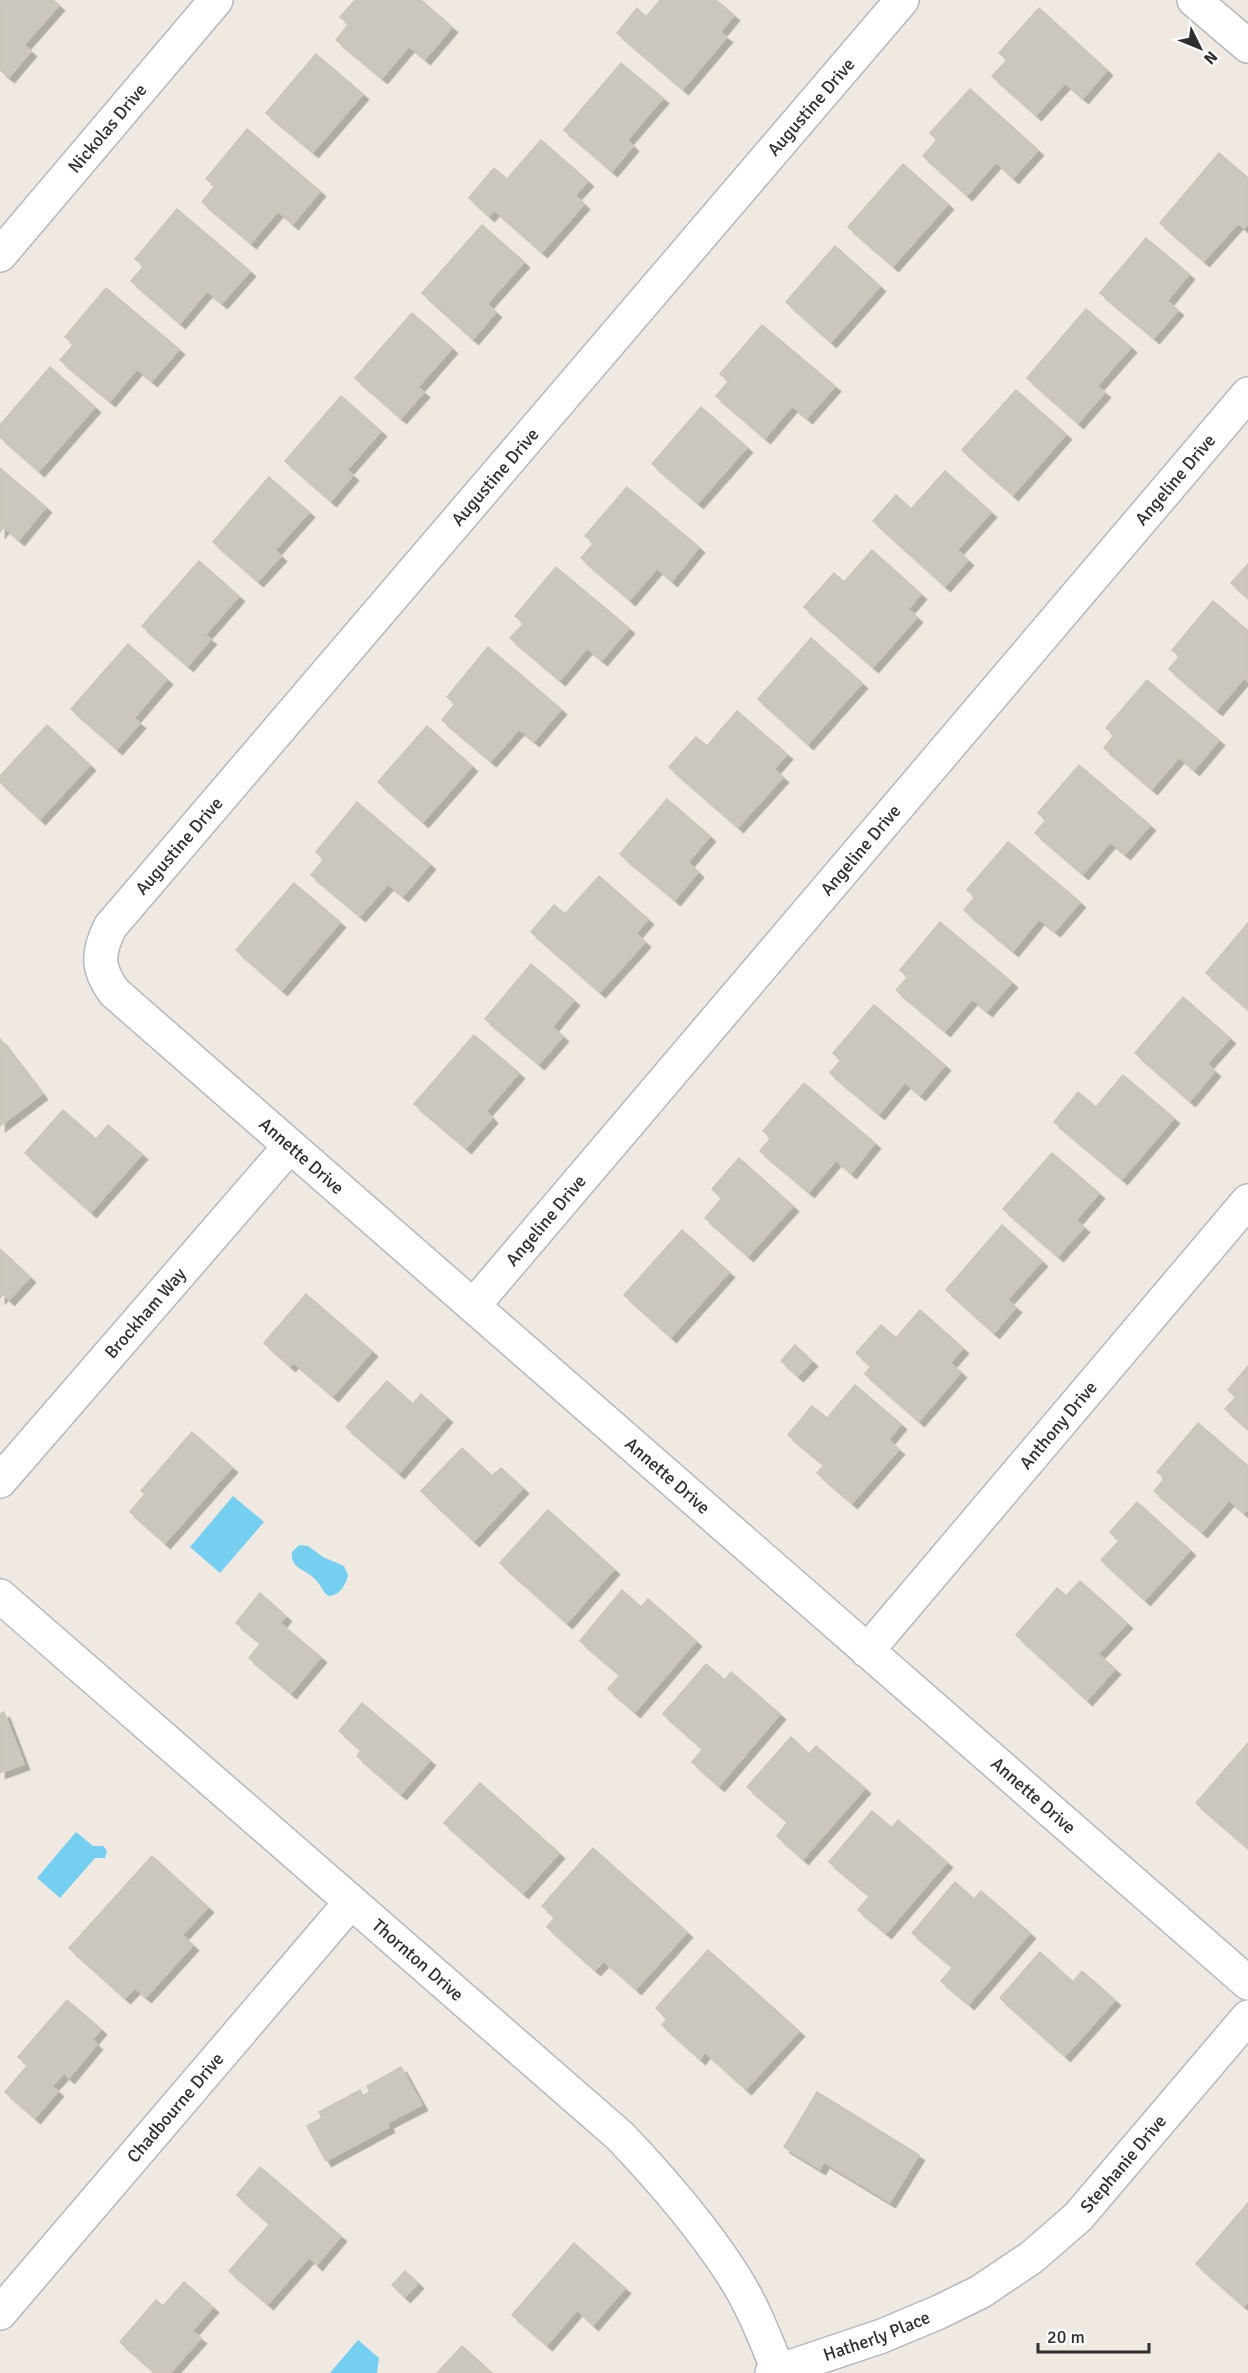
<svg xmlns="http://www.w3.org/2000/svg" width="1248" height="2373" font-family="Signika,sans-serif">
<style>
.water{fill:#75cff0}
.building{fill:#cbc7bf;stroke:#cbc5ba;stroke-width:1.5;filter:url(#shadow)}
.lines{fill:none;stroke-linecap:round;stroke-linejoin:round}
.minor-casing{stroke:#b4b7c1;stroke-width:36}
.minor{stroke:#fff;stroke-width:33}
.labels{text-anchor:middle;stroke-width:5;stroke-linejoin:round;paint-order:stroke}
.street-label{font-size:18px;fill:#2e2e2e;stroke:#fff}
</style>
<defs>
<filter id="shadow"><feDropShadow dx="5.5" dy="5.5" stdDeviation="0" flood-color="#0004"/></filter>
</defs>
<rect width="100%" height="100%" fill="#efe9e1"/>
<!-- water -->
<g class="water">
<path d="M233,1496l31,26 -44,51 -30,-26z"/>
<path d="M299,1545l9,1 15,11 21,9 4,9c-2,10 -9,21 -20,21 -6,-5 -7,-11 -12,-16 -10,-11 -26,-11 -24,-28z"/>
<path d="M76,1832l17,14h10l4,5 -2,7h-10l-35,40 -23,-20z"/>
<path d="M358,2340l21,18 -2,15h-47z"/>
</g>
<!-- building -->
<g class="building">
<path d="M0,0h53l6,5 -35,40 7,6 -22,26 -9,-7z"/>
<path d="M355,0h66l31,27 -27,32 -16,-13 -27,32 -46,-38 13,-16 -9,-7z"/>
<path d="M660,0h56l18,15 -14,17 7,5 -44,52 -66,-56 20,-25 9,9z"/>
<path d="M1039,8l68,62 -24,28 -18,-15 -29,32 -44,-39 15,-16 -8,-7z"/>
<path d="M316,54l47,40 -50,58 -47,-39z"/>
<path d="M621,63l42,35 -36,42 6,6 -21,25 -48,-41z"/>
<path d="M970,89l68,61 -25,28 -17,-16 -29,33 -44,-39 14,-16 -7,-7z"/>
<path d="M247,129l73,62 -27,33 -15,-13 -27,32 -49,-41 13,-16 -9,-7z"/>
<path d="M541,140l47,41 -13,14 9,9 -42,48 -48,-42 -5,6 -20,-18 25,-30 13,11z"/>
<path d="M1219,153l29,25v46l-4,4 -6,-5 -34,38 -44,-38z"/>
<path d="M903,164l45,40 -55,62 -45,-39z"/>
<path d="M177,209l73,62 -28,32 -15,-12 -27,32 -49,-42 13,-15 -9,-7z"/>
<path d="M482,225l42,37 -37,42 9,8 -23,27 -51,-46z"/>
<path d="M1146,238l43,36 -22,27 11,9 -24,28 -54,-45z"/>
<path d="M835,246l45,40 -49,56 -45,-40z"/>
<path d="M106,288l73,61 -27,32 -15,-12 -27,32 -50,-41 14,-16 -9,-7z"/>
<path d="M1086,309l45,38 -34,39 8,6 -27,31 -51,-45z"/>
<path d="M412,313l40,35 -34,39 6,5 -23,26 -46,-40z"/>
<path d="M762,325l73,61 -28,32 -15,-12 -27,32 -49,-42 13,-15 -9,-7z"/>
<path d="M50,367l45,40 -56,64 -39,-34v-12z"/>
<path d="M1016,390l50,44 -53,61 -51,-45z"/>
<path d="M341,396l40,35 -34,39 6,5 -22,26 -46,-40z"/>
<path d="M701,407l46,40 -49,56 -46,-39z"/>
<path d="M0,468l46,39 -27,33 -15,-13 -4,5z"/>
<path d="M945,471l46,41 -34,38 11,10 -23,26 -72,-65 23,-26 15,14z"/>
<path d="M269,477l40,35 -34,38 6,6 -23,25 -45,-39z"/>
<path d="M627,487l72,60 -27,34 -15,-13 -27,32 -49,-42 13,-15 -9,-7z"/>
<path d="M872,550l49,44 -13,15 9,8 -44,50 -69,-60 30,-34 10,9z"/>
<path d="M199,561l40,35 -34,39 6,4 -23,27 -46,-40z"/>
<path d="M1248,564v34l-17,-15z"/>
<path d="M556,567l73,61 -27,32 -15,-12 -27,32 -50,-42 14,-15 -9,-7z"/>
<path d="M1213,601l35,30v50l-4,-3 -27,32 -48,-41 11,-13 -8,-6z"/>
<path d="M811,638l51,45 -54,61 -50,-45z"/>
<path d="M128,644l39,35 -33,39 6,5 -23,26 -46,-40z"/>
<path d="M488,647l73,62 -27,32 -15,-12 -28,32 -49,-41 13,-16 -8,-7z"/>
<path d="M1147,680l72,60 -25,30 -15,-13 -27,32 -48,-41 10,-13 -8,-7z"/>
<path d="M737,711l50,43 -13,15 9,8 -45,50 -69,-60 27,-30 11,9z"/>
<path d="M47,725l43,40 -50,54 -40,-37v-6z"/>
<path d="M427,726l45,40 -49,56 -45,-40z"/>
<path d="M1079,765l71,60 -25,29 -15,-12 -27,32 -48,-41 11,-13 -8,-7z"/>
<path d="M667,799l43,37 -22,26 10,10 -23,28 -55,-46z"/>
<path d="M357,802l73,62 -27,32 -15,-12 -28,32 -49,-41 13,-16 -8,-7z"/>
<path d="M1008,842l72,60 -25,29 -16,-12 -26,32 -49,-41 11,-13 -8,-7z"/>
<path d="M599,876l49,43 -12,14 9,9 -45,50 -69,-60 23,-27 11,9z"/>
<path d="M294,883l46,39 -58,68 -46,-40z"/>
<path d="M940,922l72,60 -25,29 -15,-12 -27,32 -49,-41 12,-13 -8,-7z"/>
<path d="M1248,923v86l-42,-36z"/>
<path d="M531,964l43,36 -22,27 11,9 -24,28 -54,-45z"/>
<path d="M1183,997l47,41 -23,26 8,7 -25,30 -55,-48z"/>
<path d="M874,1005l71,60 -25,30 -15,-13 -26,32 -49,-41 11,-13 -8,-7z"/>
<path d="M474,1035l45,38 -33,38 6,7 -26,30 -52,-44z"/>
<path d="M0,1039l42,55 -42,32z"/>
<path d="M1123,1075l51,43 -52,61 -68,-57 24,-30 18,15z"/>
<path d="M804,1083l71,60 -24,30 -15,-13 -27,32 -49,-41 11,-13 -8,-7z"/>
<path d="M63,1110l33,29 12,-14 34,29 -51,58 -66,-59z"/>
<path d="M1052,1153l47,40 -23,27 8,7 -26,29 -55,-47z"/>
<path d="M739,1158l54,48 -45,50 -43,-38 17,-20 -10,-9z"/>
<path d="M1002,1225l40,36 -35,39 9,7 -22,26 -48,-43z"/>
<path d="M682,1230l47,42 -58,65 -47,-42z"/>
<path d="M0,1249l30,28 -21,23 -6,-6 -3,4z"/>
<path d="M306,1294l66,57 -39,45 -40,-34 -3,4 -26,-23z"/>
<path d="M920,1310l43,38 -13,15 11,9 -42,49 -54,-47 6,-8 -15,-13 25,-28 15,13z"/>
<path d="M795,1345l17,16 -14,15 -17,-15z"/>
<path d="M1248,1366v63l-23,-20 11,-12 -8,-7z"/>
<path d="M387,1381l26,23 8,-10 26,23 -48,56 -53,-46z"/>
<path d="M855,1385l46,39 -13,16 11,9 -47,54 -35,-30 7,-8 -36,-30 24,-29 15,12z"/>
<path d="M1198,1423l50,43v43l-4,4 -15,-13 -27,32 -48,-41 11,-13 -8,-6z"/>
<path d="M192,1432l40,35 -67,76 -35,-31 15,-18 -4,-3z"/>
<path d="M462,1448l30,28 9,-8 22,20 -49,53 -53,-50z"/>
<path d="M1137,1502l53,48 -45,50 -44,-40 18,-19 -9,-9z"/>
<path d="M548,1510l66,59 -47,54 -67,-60z"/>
<path d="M1080,1581l47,42 -29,31 17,15 -28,31 -71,-65 41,-47 9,8z"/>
<path d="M622,1590l19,17 7,-8 48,42 -61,71 -27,-23 12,-14 -40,-34z"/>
<path d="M260,1593l26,23 -6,7 41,34 -30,36 -42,-35 12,-15 -25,-20z"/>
<path d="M706,1664l19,16 6,-8 49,42 -61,72 -27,-24 11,-13 -40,-35z"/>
<path d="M362,1703l68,57 -29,34 -44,-38 4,-6 -22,-19z"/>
<path d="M4,1712l20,52 -24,9v-59z"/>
<path d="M791,1737l18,17 7,-8 49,42 -62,71 -26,-23 11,-14 -41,-35z"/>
<path d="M1248,1743v105l-52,-45z"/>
<path d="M480,1783l79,70 -36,40 -79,-70z"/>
<path d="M872,1811l20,17 6,-8 49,42 -61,71 -28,-23 12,-14 -41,-34z"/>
<path d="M593,1848l94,84 -51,57 -32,-28 -9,9 -48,-43 8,-10 -13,-11z"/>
<path d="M152,1856l56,51 -26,28 11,10 -47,52 -11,-9 -10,10 -56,-50z"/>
<path d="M955,1882l19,17 7,-8 49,42 -61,71 -28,-23 12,-14 -41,-34z"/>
<path d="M708,1950l91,81 -53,58 -41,-37 -5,7 -38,-34 5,-6 -11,-11z"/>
<path d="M1040,1952l33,30 9,-11 33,29 -50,56 -65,-58z"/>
<path d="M67,2000l34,29 -9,11 5,4 -28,34 -5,-5 -12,13 6,5 -23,27 -30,-26 23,-27 -10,-8z"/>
<path d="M401,2067l21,38 -35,18 2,4 -63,34 -19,-35 15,-8 -3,-6 41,-22 3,6 7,-4 -3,-6z"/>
<path d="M817,2092l102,63 -29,47 -66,-40 -4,7 -36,-22z"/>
<path d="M260,2167l81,69 -24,29 -8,-8 -41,47 -39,-33 41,-47 -33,-29z"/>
<path d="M1248,2203v98l-4,5 -48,-42z"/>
<path d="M574,2243l51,45 -32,37 -16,-15 -30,35 -35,-30z"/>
<path d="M405,2271l13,12 -13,14 -13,-12z"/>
<path d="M184,2282l29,25 -21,24 9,7 -31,35h-15l-35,-31 36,-42 7,6z"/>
<path d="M462,2346l30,27h-55z"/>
</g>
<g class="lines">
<defs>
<g id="minor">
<path id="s1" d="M902,0l-792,927c-13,27 -13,41 4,65l1134,991"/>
<path d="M1194,0l54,46"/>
<path id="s2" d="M0,255l216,-255"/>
<path id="s3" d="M474,1305l774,-911"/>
<path id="s4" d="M0,1481l290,-335"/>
<path id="s5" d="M0,1596l620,540c41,43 81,89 113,139 19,29 32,63 45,95"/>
<path id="s6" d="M867,1651l381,-450"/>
<path id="s7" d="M0,2313l351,-411"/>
<path id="s8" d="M772,2373l110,-37 57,-24 41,-20 52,-35 46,-40 170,-200"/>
</g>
</defs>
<!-- minor casing -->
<use href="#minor" class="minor-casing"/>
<!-- minor -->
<use href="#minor" class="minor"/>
</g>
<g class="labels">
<!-- street labels -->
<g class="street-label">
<text transform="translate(811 107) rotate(-49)" y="6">Augustine Drive</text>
<text dy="6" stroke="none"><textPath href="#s2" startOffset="166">Nickolas Drive</textPath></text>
<text transform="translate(495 477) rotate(-49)" y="6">Augustine Drive</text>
<text dy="6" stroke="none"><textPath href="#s3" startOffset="1083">Angeline Drive</textPath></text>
<text transform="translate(179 846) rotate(-49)" y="6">Augustine Drive</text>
<text dy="6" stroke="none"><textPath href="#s3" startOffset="597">Angeline Drive</textPath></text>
<text dy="6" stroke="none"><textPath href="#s1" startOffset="1538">Annette Drive</textPath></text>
<text dy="6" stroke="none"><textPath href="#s3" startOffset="111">Angeline Drive</textPath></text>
<text dy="6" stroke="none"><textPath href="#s4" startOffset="222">Brockham Way</textPath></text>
<text dy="6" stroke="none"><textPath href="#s6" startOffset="296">Anthony Drive</textPath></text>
<text dy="6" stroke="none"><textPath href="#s1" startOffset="2024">Annette Drive</textPath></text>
<text dy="6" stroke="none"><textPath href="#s1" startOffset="2510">Annette Drive</textPath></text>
<text dy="6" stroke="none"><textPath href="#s5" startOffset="554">Thornton Drive</textPath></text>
<text dy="6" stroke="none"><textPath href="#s7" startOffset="270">Chadbourne Drive</textPath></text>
<text dy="6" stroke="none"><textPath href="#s8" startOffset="417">Stephanie Drive</textPath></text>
<text dy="6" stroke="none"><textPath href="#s8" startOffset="111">Hatherly Place</textPath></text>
</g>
</g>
<!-- north arrow -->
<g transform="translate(1200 48) rotate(133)" stroke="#ffffff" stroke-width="4.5" paint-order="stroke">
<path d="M0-4.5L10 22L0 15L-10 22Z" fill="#2e2e2e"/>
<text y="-9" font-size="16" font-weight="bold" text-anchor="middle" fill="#2e2e2e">N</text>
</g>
<!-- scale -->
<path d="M1038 2343v9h111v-9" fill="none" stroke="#2e2e2e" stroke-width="3"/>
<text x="1047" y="2343" font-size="18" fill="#2e2e2e" stroke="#ffffff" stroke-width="4.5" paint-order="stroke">20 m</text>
</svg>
